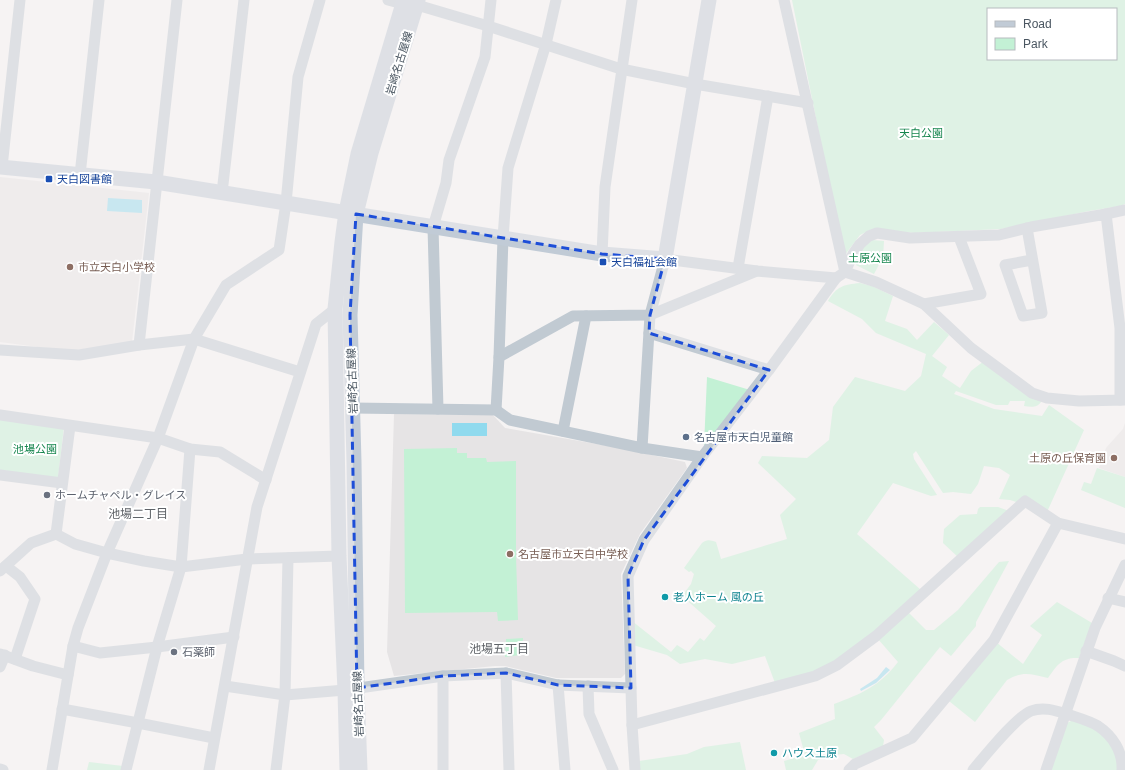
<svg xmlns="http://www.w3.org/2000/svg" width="1125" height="770" font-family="Helvetica,'Noto Sans JP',sans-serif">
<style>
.education{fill:#e6e4e5}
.green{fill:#c3f1d5;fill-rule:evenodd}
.water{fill:#90daee}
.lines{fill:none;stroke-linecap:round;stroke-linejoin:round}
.street{stroke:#c1cad2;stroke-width:11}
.secondary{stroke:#c1cbd6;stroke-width:15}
.marked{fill:none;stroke:#1d4ed8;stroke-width:3;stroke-dasharray:8 5;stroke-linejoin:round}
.transit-dot{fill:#1a4fb4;stroke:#fff;stroke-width:1.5}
.education-dot{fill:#8d6e63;stroke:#fff;stroke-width:1.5}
.service-dot{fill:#5c6f8a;stroke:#fff;stroke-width:1.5}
.worship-dot{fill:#6b7280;stroke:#fff;stroke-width:1.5}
.culture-dot{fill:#0f9aa8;stroke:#fff;stroke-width:1.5}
.labels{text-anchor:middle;stroke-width:4;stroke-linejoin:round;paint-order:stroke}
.street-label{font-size:11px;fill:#4a5661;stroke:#fff}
.park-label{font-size:11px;fill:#17864f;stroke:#fff}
.transit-label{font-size:11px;fill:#164399;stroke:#fff;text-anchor:start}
.education-label{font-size:11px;fill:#785e54;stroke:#fff;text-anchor:start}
.service-label{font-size:11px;fill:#4e5e75;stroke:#fff;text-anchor:start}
.worship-label{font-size:11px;fill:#5b616d;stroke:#fff;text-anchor:start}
.culture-label{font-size:11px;fill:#0d838f;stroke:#fff;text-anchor:start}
.neighbourhood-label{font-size:12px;fill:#5f6368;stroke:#fff}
</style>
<rect width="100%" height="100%" fill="#f5f3f3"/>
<!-- education -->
<g class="education">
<path d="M0,177l149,16 -17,149 -63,9 -69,-9z"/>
<path d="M394,414l99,1 12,13 109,19 71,15 2,6 -47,66 -19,40 4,100 -4,4h-65l-51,-12h-10l-101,10 -7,-24z"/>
<path d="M1125,423v54l-26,-9 7,-20 17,-19z"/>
</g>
<!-- green -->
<g class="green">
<path d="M792,0h333v204l-5,2 -31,5 -88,18 -87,4 -42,-4 -12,6 -16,21zM988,9h128v50h-128z"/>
<path d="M872,240l12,1 -1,16 -9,17 -18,-9 -1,-6 8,-11z"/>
<path d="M860,283l12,3 21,10 -8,25 22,8 10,11 17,-18 15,13 -17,21 15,11 -5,9 18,12 11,-17 13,-10 56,39 1,2c-4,6 -10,5 -17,4l1,-5h-15l-2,4h-12l-40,-14 -2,3 40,15 48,7 7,-11 35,25 -37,82 -37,-12 -11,-1 11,-24 -11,-7 -15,-2 -6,18 -7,10 -18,-2 -10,1 -27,-42 -3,3 1,5 23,36 -6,1 -38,-13 -36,51 64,56c-32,29 -68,65 -107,83 -12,5 -27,7 -39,10l-10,-27 -33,8 -27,-5 -25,5 -13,-9 -34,-10 -1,-24 39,31 6,-7 11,7 12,-14 4,3 12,-15 -34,-30 9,-12 3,-10 -3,-3 -2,1 -5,-4 18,-25c5,-4 8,-3 14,-1l5,17 66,-20 -7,-24 16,-16 -38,-36 4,-7 45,2 22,-18 4,-33 22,-30 50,14 16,-15 5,-22 -50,-21 -14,-14 -34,-18c9,-15 15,-16 32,-18z"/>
<path d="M707,377l43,13 -46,56z"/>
<path d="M0,418l64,9 -6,51 -58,-8z"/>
<path d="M457,448v5h10v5h19l1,4 29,-1v95l2,64 -20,1 -1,-9 -92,1 -1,-164z"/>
<path d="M1097,468l28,9v31l-44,-18 3,-8 7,2z"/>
<path d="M980,507h18l11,4 -51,46 -15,-14 1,-14 16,-14 17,-1 1,-5z"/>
<path d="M1009,561l-33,61v4l-25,30 -11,-9 -59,73 -7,7 10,13 -1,6 -30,13 -9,-5 -12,1 -14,5 -6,10h-26l-2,-9 21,-6 -6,-22 36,-14 -1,-15c27,-10 46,-18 64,-42l-20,-23 30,-27 18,18h8l24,-20 41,-48z"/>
<path d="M1057,602l35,21 -13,35c-17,-1 -22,7 -31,20 -17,-4 -26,-7 -41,2l-32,42 -26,-21 47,-59 27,22 19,-29 -12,-9z"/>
<path d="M523,638l-1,13 -2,4 -15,2 1,-18z"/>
<path d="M1073,720c16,6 36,14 42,31 2,6 3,13 4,19h-69l17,-47z"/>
<path d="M740,742l6,28h-106l-1,-9 48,-7 17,-7z"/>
<path d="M89,762l34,4 -1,4h-35z"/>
</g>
<!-- water -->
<g class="water">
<path d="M108,198l34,2v13l-35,-2z"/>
<rect x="452" y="423" width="35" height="13"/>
<path d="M886,667l4,3 -14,13 -15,8 -1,-2 17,-11z"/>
</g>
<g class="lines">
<!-- street -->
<g class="street">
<path d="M388,0l15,4"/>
<path d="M784,0l61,272"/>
<path d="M417,5l71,21 133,43 74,15 113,19"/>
<path d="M2,167l18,-167"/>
<path d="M80,175l19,-175"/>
<path d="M222,193l22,-193"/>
<path d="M1106,214l19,-4"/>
<path d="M1027,228l15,85 -19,3 -18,-51 27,-5"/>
<path d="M602,254l3,-67 27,-187"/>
<path d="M738,268l30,-172"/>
<path d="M845,272l31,10 48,22 47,44 61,45 15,5 32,3 46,-1"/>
<path d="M924,304l57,-10 -22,-57"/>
<path d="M649,333l120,37"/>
<path d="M139,345l38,-345"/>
<path d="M0,350l79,5 60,-10 55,-6 106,33"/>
<path d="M499,357l74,-41 77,-1 107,-44"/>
<path d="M353,408l143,2 14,10 132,28 60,9"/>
<path d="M438,409l-5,-182 13,-44 3,-23 36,-103 6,-57"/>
<path d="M496,410l3,-53 4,-119 5,-70 38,-124 10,-44"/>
<path d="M0,415l158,23 32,11 30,3 46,28"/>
<path d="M563,431l23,-115"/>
<path d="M642,448l8,-133 15,-56 92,12 79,7"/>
<path d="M0,475l62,8"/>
<path d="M56,534l14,-108"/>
<path d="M6,566l14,11 15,22 -20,60"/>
<path d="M0,571l31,-28 25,-9 19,10 32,9 37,8 37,6 66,-8 92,-3"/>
<path d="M1108,598l17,4"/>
<path d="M73,646l27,7 57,-6 77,-10"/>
<path d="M1086,651l28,10 11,5"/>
<path d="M0,654l33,12 35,9"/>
<path d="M0,667l5,-12"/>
<path d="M506,673l3,97"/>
<path d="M443,676v94"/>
<path d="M558,685l7,85"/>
<path d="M225,686l60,9 60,-5 98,-14 63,-3 52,12 73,3"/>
<path d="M588,686l1,28 24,56"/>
<path d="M62,709l76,14 76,15"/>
<path d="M632,725l183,-49 22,-11 39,-29 149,-135 33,22 67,16"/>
<path d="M0,769l3,1"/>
<path d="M52,770l21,-124 5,-18 29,-75 51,-115 36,-99 32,-54 53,-35 7,-47 12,-126 22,-77"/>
<path d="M126,770l31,-123 24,-80 9,-118"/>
<path d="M209,770l48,-263 59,-183 19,-15"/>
<path d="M276,770l9,-75 3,-137"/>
<path d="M635,770l-3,-45 -4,-149 16,-36 58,-83 67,-87 67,-92 9,-6 8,-18 7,-10 9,-8 8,-3 33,5 89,-3 32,-8 75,-13 14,114v72"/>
<path d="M849,770l6,-6 57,-26 82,-98 64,-117"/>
<path d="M973,770c12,-14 43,-53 58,-59 13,-5 26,0 39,4 9,3 20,6 28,11 15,10 25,26 24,44"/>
<path d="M1046,770l49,-142 30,-63"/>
</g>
<!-- secondary -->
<g class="secondary">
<path d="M0,167l156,15 446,72 63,5 44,-259"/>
<path d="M347,770l-2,-80 -6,-134 -4,-247 7,-67 4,-30 12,-58 46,-154"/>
<path d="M360,770l-3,-82 -3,-226 -4,-147 6,-101 15,-61 47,-153"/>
</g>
</g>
<!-- marked area -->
<path d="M0 0H1125V770H0ZM356,214l246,40 63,5 -15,56 -1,18 120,37 -125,170 -16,36 3,112 -73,-3 -52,-12 -63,3 -86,12 -7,-373z" fill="#f5f3f3" fill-opacity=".55" fill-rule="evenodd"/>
<path class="marked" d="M356,214l246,40 63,5 -15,56 -1,18 120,37 -125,170 -16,36 3,112 -73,-3 -52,-12 -63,3 -86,12 -7,-373z"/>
<!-- markers -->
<g class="transit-dot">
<rect x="45" y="175" width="8" height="8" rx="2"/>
<rect x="599" y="258" width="8" height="8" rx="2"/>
</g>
<g class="education-dot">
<circle cx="70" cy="267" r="4"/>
<circle cx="1114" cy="458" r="4"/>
<circle cx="510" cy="554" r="4"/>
</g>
<circle class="service-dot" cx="686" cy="437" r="4"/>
<g class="worship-dot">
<circle cx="47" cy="495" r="4"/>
<circle cx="174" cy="652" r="4"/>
</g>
<g class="culture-dot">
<circle cx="665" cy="597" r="4"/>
<circle cx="774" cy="753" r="4"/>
</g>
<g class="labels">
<!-- street labels -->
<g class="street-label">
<text transform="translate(399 63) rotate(-73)" y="4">岩崎名古屋線</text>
<text transform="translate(352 381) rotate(-92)" y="4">岩崎名古屋線</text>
<text transform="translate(358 704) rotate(-92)" y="4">岩崎名古屋線</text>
</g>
<!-- park labels -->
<g class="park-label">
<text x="921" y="137">天白公園</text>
<text x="870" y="262">土原公園</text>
<text x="35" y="453">池場公園</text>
</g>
<!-- transit labels -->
<g class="transit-label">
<text x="57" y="183">天白図書館</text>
<text x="611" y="266">天白福祉会館</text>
</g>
<!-- education labels -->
<g class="education-label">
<text x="78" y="271">市立天白小学校</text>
<text x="1106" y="462" text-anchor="end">土原の丘保育園</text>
<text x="518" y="558">名古屋市立天白中学校</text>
</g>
<!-- service labels -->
<g class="service-label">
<text x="694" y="441">名古屋市天白児童館</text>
</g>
<!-- worship labels -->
<g class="worship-label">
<text x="55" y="499">ホームチャペル・グレイス</text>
<text x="182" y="656">石薬師</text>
</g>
<!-- culture labels -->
<g class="culture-label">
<text x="673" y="601">老人ホーム 風の丘</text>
<text x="782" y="757">ハウス土原</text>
</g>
<!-- neighbourhood labels -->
<g class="neighbourhood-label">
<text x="138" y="518">池場二丁目</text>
<text x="499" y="653">池場五丁目</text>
</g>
</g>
<!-- legend -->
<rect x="987" y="8" width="130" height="52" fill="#ffffff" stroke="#b7bbc0"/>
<rect x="995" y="21" width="20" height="6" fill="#c1cbd6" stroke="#b7bbc0"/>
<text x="1023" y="28" font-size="12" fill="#4a5661">Road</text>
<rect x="995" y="38" width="20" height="12" fill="#c3f1d5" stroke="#b7bbc0"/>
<text x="1023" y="48" font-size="12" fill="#4a5661">Park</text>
</svg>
